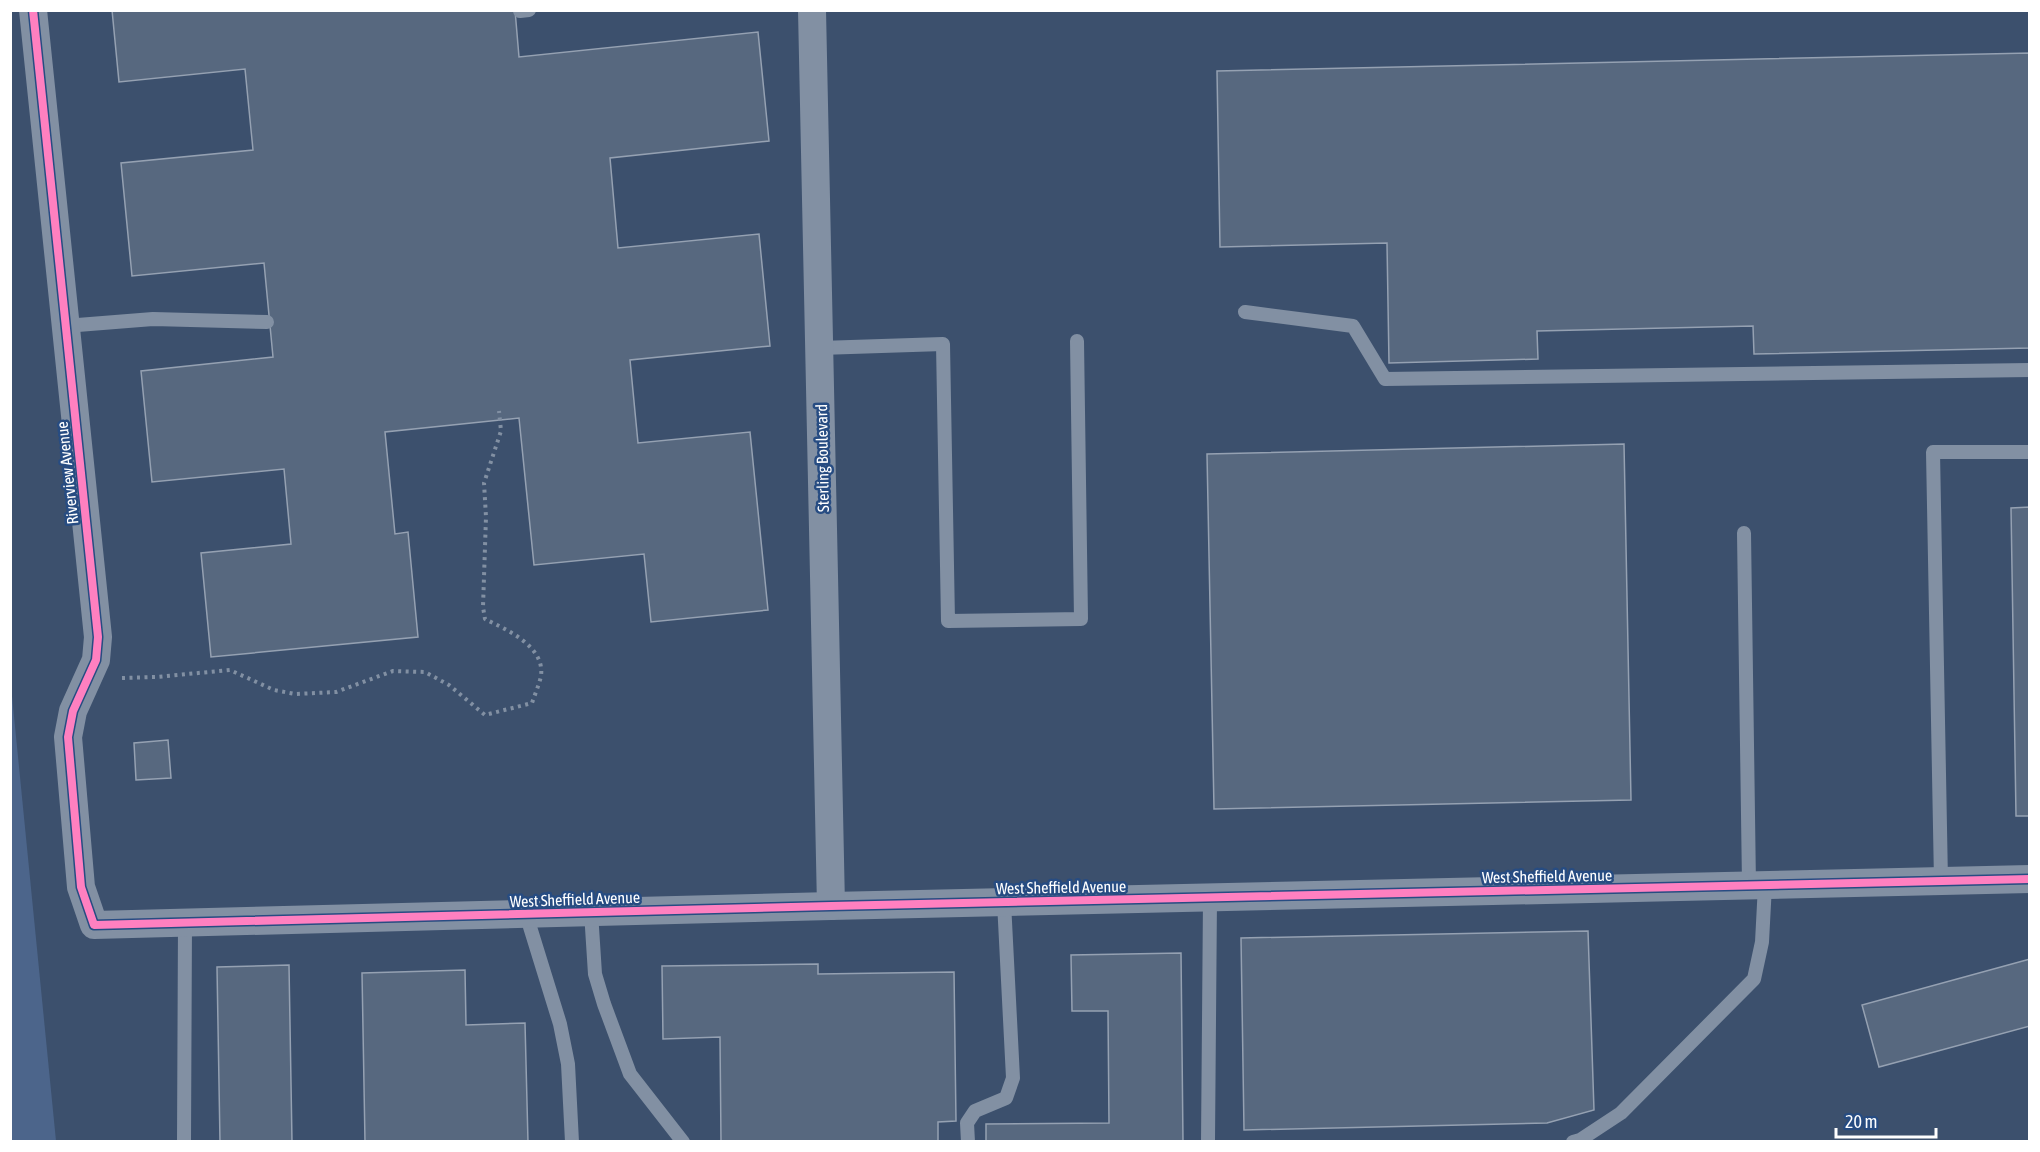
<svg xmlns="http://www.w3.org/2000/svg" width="2040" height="1152" font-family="'Asap Condensed',sans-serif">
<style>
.water{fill:#4c658b}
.building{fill:#57687f;stroke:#95a1b2;stroke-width:1.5}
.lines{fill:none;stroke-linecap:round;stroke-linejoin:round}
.path{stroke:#8290a3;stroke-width:4;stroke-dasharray:3 4.5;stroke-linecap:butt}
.service{stroke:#8290a3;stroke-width:14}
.minor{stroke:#8290a3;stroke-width:28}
.cycleway-casing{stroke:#274c82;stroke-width:11}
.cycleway{stroke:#ff80c0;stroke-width:8}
.labels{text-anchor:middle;stroke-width:5;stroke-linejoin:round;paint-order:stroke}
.street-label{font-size:16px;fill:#fff;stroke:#274c82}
</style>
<rect width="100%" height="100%" fill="#3c506d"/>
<!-- water -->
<path class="water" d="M11,686l45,455h-45z"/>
<!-- building -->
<g class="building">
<path d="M112,10h403l4,47 239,-25 11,109 -159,17 8,90 141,-14 11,112 -140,14 8,83 112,-11 18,178 -117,12 -7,-68 -110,11 -15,-147 -134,14 10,102 13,-2 10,105 -207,20 -10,-104 90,-9 -7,-75 -132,13 -11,-111 132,-14 -9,-94 -132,13 -11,-113 132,-13 -8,-81 -126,13z"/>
<path d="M2030,53v295l-276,6 -1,-28 -216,5 1,28 -149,4 -2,-120 -167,4 -3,-176z"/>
<path d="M1624,444l7,356 -417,9 -7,-355z"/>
<path d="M2030,507v309h-14l-5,-308z"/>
<path d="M168,740l3,38 -35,2 -2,-37z"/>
<path d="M1588,931l6,179 -47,13 -303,7 -3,-192z"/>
<path d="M1181,953l2,189h-197v-18l123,-1 -1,-112h-36l-1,-56z"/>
<path d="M2030,959v67l-151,41 -17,-62z"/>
<path d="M818,964v10l136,-2 2,149 -18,1v20h-217l-1,-105 -57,2 -1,-73z"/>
<path d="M289,965l3,177h-72l-3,-175z"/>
<path d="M465,970l1,55 59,-2 3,119h-163l-3,-169z"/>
</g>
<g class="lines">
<!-- path -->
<path class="path" d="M122,678l34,-1 74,-7 44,20 21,4 41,-2 57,-21 32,1 24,13 36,30 47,-12c3,-9 7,-18 9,-27 4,-30 -34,-46 -56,-57l-2,-12 3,-90 -2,-34 17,-52 -2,-20"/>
<!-- service -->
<g class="service">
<path d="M520,11l9,-1"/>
<path d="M1245,312l108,14 32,53 645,-9"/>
<path d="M65,326l88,-7 114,3"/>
<path d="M820,348l123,-4 5,277 133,-2 -4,-278"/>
<path d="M1744,533l5,352"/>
<path d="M1941,881l-8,-429h97"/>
<path d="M591,912l4,62 9,30 26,70 53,68"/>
<path d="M526,914l34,110 8,40 4,78"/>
<path d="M184,1142l1,-220"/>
<path d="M968,1142l-1,-19 8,-12 31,-13 7,-20 -9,-176"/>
<path d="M1208,1142l2,-244"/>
<path d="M1573,1142l7,-2 41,-27 133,-134 8,-37 3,-57"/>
</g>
<!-- minor -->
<g class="minor">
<path d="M33,10l65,627 -2,23 -23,51 -5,26 13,150 13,38 737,-19 1199,-27"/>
<path d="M812,10l19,896"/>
</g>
<defs>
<path id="cycleway" d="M33,10l65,627 -2,23 -23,51 -5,26 13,150 13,38 737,-19 1199,-27"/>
</defs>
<!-- cycleway casing -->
<use href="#cycleway" class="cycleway-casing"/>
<!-- cycleway -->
<use href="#cycleway" class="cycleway"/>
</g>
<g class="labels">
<!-- street labels -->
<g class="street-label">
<text transform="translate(822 458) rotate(-91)" y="6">Sterling Boulevard</text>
<text transform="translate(67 473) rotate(-96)" y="6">Riverview Avenue</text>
<text transform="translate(1547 876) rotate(-1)" y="6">West Sheffield Avenue</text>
<text transform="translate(1061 887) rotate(-1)" y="6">West Sheffield Avenue</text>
<text transform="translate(575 899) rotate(-2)" y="6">West Sheffield Avenue</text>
</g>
</g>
<!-- border -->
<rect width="2040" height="1152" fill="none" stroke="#ffffff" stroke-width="24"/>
<!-- scale -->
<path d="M1836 1128v9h100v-9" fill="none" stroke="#ffffff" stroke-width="3"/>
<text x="1845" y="1128" font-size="18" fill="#ffffff" stroke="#274c82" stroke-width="4.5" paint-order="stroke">20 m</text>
</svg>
